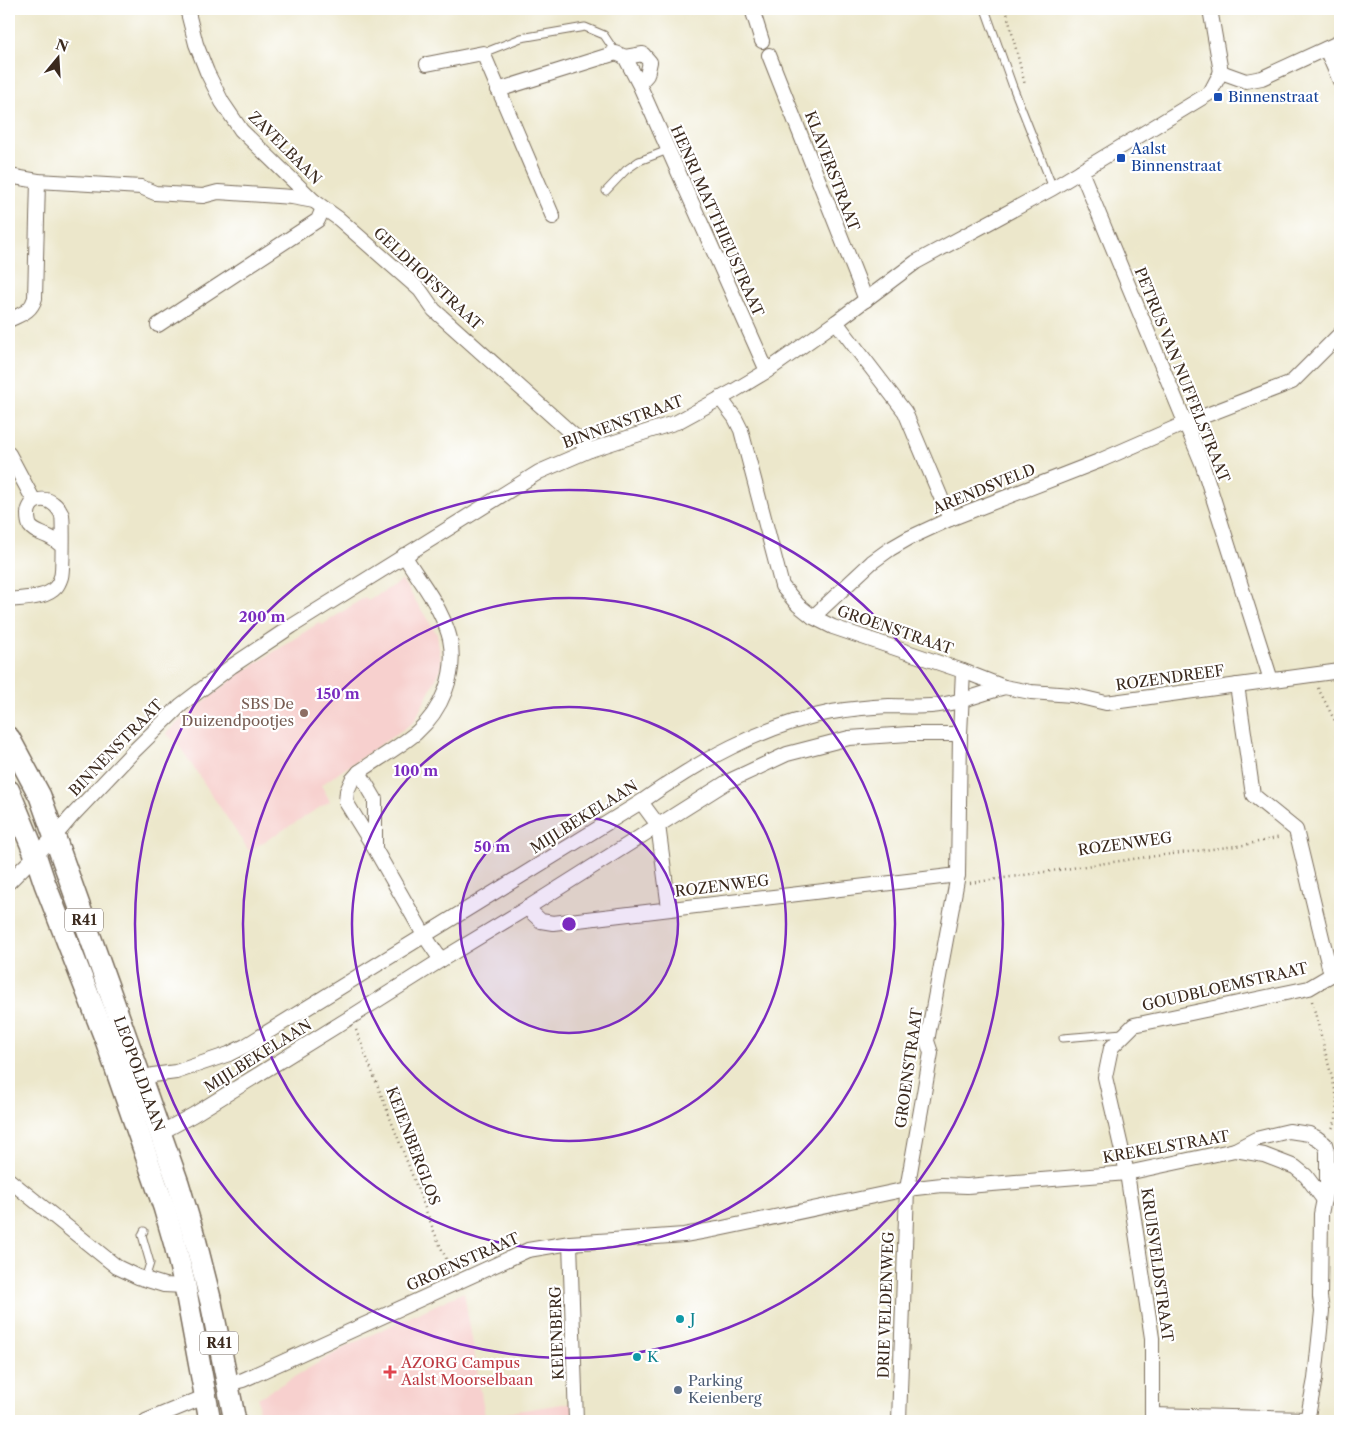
<svg xmlns="http://www.w3.org/2000/svg" width="1349" height="1430" font-family="'Libre Caslon Text',serif">
<style>
.built{fill:#f7d0ce}
.lines{fill:none;stroke-linecap:round;stroke-linejoin:round}
.lane-casing{stroke:#796c5b;stroke-width:9}
.street-casing{stroke:#796c5b;stroke-width:16}
.primary-casing{stroke:#796c5b;stroke-width:24}
.path{stroke:#796c5b;stroke-width:2.5;stroke-dasharray:1 4;stroke-linecap:butt}
.lane{stroke:#fff;stroke-width:7}
.street{stroke:#fff;stroke-width:14}
.primary{stroke:#fff;stroke-width:21}
.ring{fill:none;stroke:#7b2cbf;stroke-width:2.5}
.transit-dot{fill:#1a4fb4;stroke:#fff;stroke-width:2}
.education-dot{fill:#8d6e63;stroke:#fff;stroke-width:2}
.culture-dot{fill:#0f9aa8;stroke:#fff;stroke-width:2}
.health-dot{fill:#e0444e;stroke:#fff;stroke-width:2}
.service-dot{fill:#5c6f8a;stroke:#fff;stroke-width:2}
.labels{text-anchor:middle;stroke-width:4.5;stroke-linejoin:round;paint-order:stroke}
.shield{fill:#fff;stroke:#766a62;stroke-width:1}
.shield-label{font-size:14px;font-weight:bold;fill:#3b2a1e}
.transit-label{font-size:15px;fill:#164399;stroke:#fff;text-anchor:start}
.street-label{font-size:15px;fill:#3b2a1e;stroke:#fff}
.education-label{font-size:15px;fill:#785e54;stroke:#fff;text-anchor:end}
.culture-label{font-size:15px;fill:#0d838f;stroke:#fff;text-anchor:start}
.health-label{font-size:15px;fill:#be3a42;stroke:#fff;text-anchor:start}
.service-label{font-size:15px;fill:#4e5e75;stroke:#fff;text-anchor:start}
.centre{fill:#7b2cbf;stroke:#fff;stroke-width:2.5}
.ring-label{font-size:15px;text-anchor:middle;font-weight:bold;fill:#7b2cbf;stroke:#fff;stroke-width:4.5;stroke-linejoin:round;paint-order:stroke}
</style>
<rect width="100%" height="100%" fill="#fff"/>
<filter id="ink" filterUnits="userSpaceOnUse"><feTurbulence type="fractalNoise" baseFrequency=".02" numOctaves="2"/><feDisplacementMap in="SourceGraphic" scale="10" xChannelSelector="R" yChannelSelector="G"/><feConvolveMatrix kernelMatrix="1 2 1 2 8 2 1 2 1" color-interpolation-filters="sRGB"/></filter>
<filter id="wash" filterUnits="userSpaceOnUse"><feTurbulence type="fractalNoise" baseFrequency=".0096" numOctaves="4" result="noise"/><feDisplacementMap in="SourceGraphic" scale="20" xChannelSelector="R" yChannelSelector="G"/><feGaussianBlur stdDeviation="1.12" result="paint"/><feColorMatrix in="noise" values="0 0 0 0 0 0 0 0 0 0 0 0 0 0 0 0 0 1.4 0 .05"/><feComposite in="paint" operator="in"/></filter>
<g filter="url(#wash)">
<rect width="100%" height="100%" fill="#ece7cb"/>
<!-- built -->
<g class="built">
<path d="M402,580l35,54 5,33 -28,55 -93,63 9,16 -81,50 -69,-104 -14,-14 17,-15 55,-43 82,-53 2,3 43,-28 3,4z"/>
<path d="M464,1292l21,124 90,-14 1,19h-317l-1,-23 89,-52z"/>
</g>
</g>
<g filter="url(#ink)">
<g class="lines">
<defs>
<g id="lane">
<path d="M985,9l28,78 40,101"/>
<path d="M483,53l38,-15 64,-11 19,8 12,18"/>
<path d="M606,191l20,-21 13,-9 29,-11"/>
<path d="M1063,1038l60,-5"/>
<path d="M144,1231l-2,4 8,28 -5,16"/>
</g>
<g id="street">
<path d="M187,9l9,35 11,28 15,30 19,28 73,71"/>
<path d="M752,9l10,32"/>
<path d="M1210,9l11,63"/>
<path d="M1326,49l14,32"/>
<path d="M769,55l97,245"/>
<path d="M427,64l56,-11 70,164"/>
<path d="M1221,72l25,9 16,-3 78,-36"/>
<path d="M639,84l-14,-27 18,-3 7,8 -3,13 -8,9 128,287"/>
<path d="M498,90l118,-37 9,4"/>
<path d="M1081,171l121,292 69,217"/>
<path d="M9,176l29,5 103,6 14,6 48,3 15,-4 74,5 22,4 25,18 81,71 14,20 156,140"/>
<path d="M9,320c12,-6 22,-8 26,-22l3,-117"/>
<path d="M836,322l69,90 45,107"/>
<path d="M158,325l160,-105 5,-12"/>
<path d="M9,454l25,47"/>
<path d="M404,555c11,19 26,37 35,56 4,8 9,19 11,28 7,35 -8,71 -34,94 -17,14 -38,26 -57,39l-7,8 -5,11 -1,11 29,47 49,86 17,25"/>
<path d="M9,600c14,-2 37,-1 47,-13 2,-2 4,-7 5,-10 2,-5 2,-56 1,-62 -1,-2 -4,-7 -6,-9 -11,-11 -27,-7 -28,8 0,4 0,8 2,12 5,7 12,7 19,11 5,2 9,6 13,9"/>
<path d="M813,617l59,-55 18,-13 19,-11 41,-19 149,-58 87,-38 106,-41 48,-48"/>
<path d="M963,671l41,16 27,5 41,3 34,8 234,-32"/>
<path d="M1237,685l16,110 43,35 35,145"/>
<path d="M359,772l16,27v49"/>
<path d="M641,802l17,23 11,83"/>
<path d="M9,882l45,-45 17,-20 62,-65 48,-47 51,-39 60,-40 247,-154 51,-22 87,-28 55,-30 35,-21 69,-49 80,-60 137,-74 157,-95 11,-21"/>
<path d="M527,908l14,13 12,2 405,-48"/>
<path d="M141,1079l12,-4 23,-3 53,-18 16,-8 396,-244c58,-41 120,-76 191,-90 18,-3 39,-5 57,-6 14,0 28,1 42,0 25,-2 50,-12 73,-19"/>
<path d="M160,1133l33,-18 158,-98 90,-57 86,-52 200,-126 60,-28 62,-16 60,-4h51"/>
<path d="M1235,1150l21,-11 33,-8 20,3 8,4 8,6 2,7v33l-6,30 -1,83 2,14 -7,68 -8,42"/>
<path d="M9,1180l108,87 21,10 26,8 21,1"/>
<path d="M570,1243l6,178"/>
<path d="M227,1384l16,-4 285,-130 42,-7 114,-8 34,-6 189,-40 24,-136 -4,-12 31,-166 2,-141 3,-63 -130,-44 -20,-10 -15,-12 -16,-19 -41,-156 -6,-12 -15,-20"/>
<path d="M1152,1415l155,4"/>
<path d="M146,1421l51,-21 9,-1"/>
<path d="M899,1421l8,-232 35,-4 25,1 160,-13 108,-23 29,5 31,12 11,9 18,24"/>
<path d="M1152,1421v-83l-25,-165 -22,-96 6,-29 23,-23 175,-37 22,-13h9"/>
</g>
<g id="primary">
<path d="M9,738l31,58 138,387 18,60 15,59 24,119"/>
<path d="M9,791l26,63 10,30 62,159 57,164 11,38 10,41 25,135"/>
</g>
</defs>
<!-- lane casing -->
<use href="#lane" class="lane-casing"/>
<!-- street casing -->
<use href="#street" class="street-casing"/>
<!-- primary casing -->
<use href="#primary" class="primary-casing"/>
<!-- path -->
<g class="path">
<path d="M1006,9l19,76"/>
<path d="M1318,688l22,43"/>
<path d="M9,715l3,7"/>
<path d="M970,883l170,-25 104,-13 37,-8"/>
<path d="M1312,1001l25,96 -1,23 -5,11"/>
<path d="M356,1030l79,204 17,38"/>
</g>
<!-- lane -->
<use href="#lane" class="lane"/>
<!-- street -->
<use href="#street" class="street"/>
<!-- primary -->
<use href="#primary" class="primary"/>
</g>
</g>
<!-- distance rings -->
<circle cx="569" cy="924" r="109" fill="#7b2cbf" fill-opacity=".12"/>
<g class="ring">
<circle cx="569" cy="924" r="109"/>
<circle cx="569" cy="924" r="217"/>
<circle cx="569" cy="924" r="326"/>
<circle cx="569" cy="924" r="434"/>
</g>
<!-- markers -->
<g class="transit-dot">
<rect x="1213" y="92" width="10" height="10" rx="2.5"/>
<rect x="1116" y="153" width="10" height="10" rx="2.5"/>
</g>
<circle class="education-dot" cx="304" cy="713" r="5"/>
<g class="culture-dot">
<circle cx="680" cy="1319" r="5"/>
<circle cx="637" cy="1357" r="5"/>
</g>
<path class="health-dot" d="M387.5 1364.5h5v5h5v5h-5v5h-5v-5h-5v-5h5z"/>
<circle class="service-dot" cx="678" cy="1390" r="5"/>
<g class="labels">
<!-- shield labels -->
<g class="shield">
<rect x="65" y="908.5" width="38" height="23" rx="4"/>
<rect x="200" y="1331.5" width="38" height="23" rx="4"/>
</g>
<g class="shield-label">
<text x="84" y="925">R41</text>
<text x="219" y="1348">R41</text>
</g>
<!-- transit labels -->
<g class="transit-label">
<text x="1228" y="102">Binnenstraat</text>
<text x="1131" y="154">Aalst<tspan x="1131" dy="17">Binnenstraat</tspan></text>
</g>
<!-- street labels -->
<g class="street-label">
<text transform="translate(285 148) rotate(45)" y="5">ZAVELBAAN</text>
<text transform="translate(832 171) rotate(69)" y="5">KLAVERSTRAAT</text>
<text transform="translate(717 221) rotate(66)" y="5">HENRI MATTHIEUSTRAAT</text>
<text transform="translate(428 279) rotate(43)" y="5">GELDHOFSTRAAT</text>
<text transform="translate(1182 375) rotate(68)" y="5">PETRUS VAN NUFFELSTRAAT</text>
<text transform="translate(623 422) rotate(-20)" y="5">BINNENSTRAAT</text>
<text transform="translate(984 489) rotate(-22)" y="5">ARENDSVELD</text>
<text transform="translate(895 630) rotate(19)" y="5">GROENSTRAAT</text>
<text transform="translate(1170 678) rotate(-8)" y="5">ROZENDREEF</text>
<text transform="translate(116 748) rotate(-46)" y="5">BINNENSTRAAT</text>
<text transform="translate(584 817) rotate(-32)" y="5">MIJLBEKELAAN</text>
<text transform="translate(1125 844) rotate(-8)" y="5">ROZENWEG</text>
<text transform="translate(722 886) rotate(-7)" y="5">ROZENWEG</text>
<text transform="translate(1225 987) rotate(-13)" y="5">GOUDBLOEMSTRAAT</text>
<text transform="translate(258 1056) rotate(-32)" y="5">MIJLBEKELAAN</text>
<text transform="translate(909 1068) rotate(-82)" y="5">GROENSTRAAT</text>
<text transform="translate(139 1074) rotate(70)" y="5">LEOPOLDLAAN</text>
<text transform="translate(413 1146) rotate(69)" y="5">KEIENBERGLOS</text>
<text transform="translate(1166 1147) rotate(-10)" y="5">KREKELSTRAAT</text>
<text transform="translate(463 1262) rotate(-24)" y="5">GROENSTRAAT</text>
<text transform="translate(1157 1265) rotate(82)" y="5">KRUISVELDSTRAAT</text>
<text transform="translate(886 1305) rotate(-88)" y="5">DRIE VELDENWEG</text>
<text transform="translate(557 1333) rotate(-92)" y="5">KEIENBERG</text>
</g>
<!-- education labels -->
<g class="education-label">
<text x="294" y="709">SBS De<tspan x="294" dy="17">Duizendpootjes</tspan></text>
</g>
<!-- culture labels -->
<g class="culture-label">
<text x="690" y="1324">J</text>
<text x="647" y="1362">K</text>
</g>
<!-- health labels -->
<g class="health-label">
<text x="401" y="1368">AZORG Campus<tspan x="401" dy="17">Aalst Moorselbaan</tspan></text>
</g>
<!-- service labels -->
<g class="service-label">
<text x="688" y="1386">Parking<tspan x="688" dy="17">Keienberg</tspan></text>
</g>
</g>
<circle cx="569" cy="924" r="8" class="centre"/>
<g class="ring-label">
<text x="262" y="622">200 m</text>
<text x="338" y="699">150 m</text>
<text x="416" y="776">100 m</text>
<text x="492" y="852">50 m</text>
</g>
<!-- margin -->
<rect width="1349" height="1430" fill="none" stroke="#fff" stroke-width="30"/>
<!-- north arrow -->
<g transform="translate(58 58) rotate(18)" stroke="#ffffff" stroke-width="4" paint-order="stroke">
<path d="M0-4L9 19L0 12L-9 19Z" fill="#3b2a1e"/>
<text y="-8" font-size="14" font-weight="bold" text-anchor="middle" fill="#3b2a1e">N</text>
</g>
</svg>
